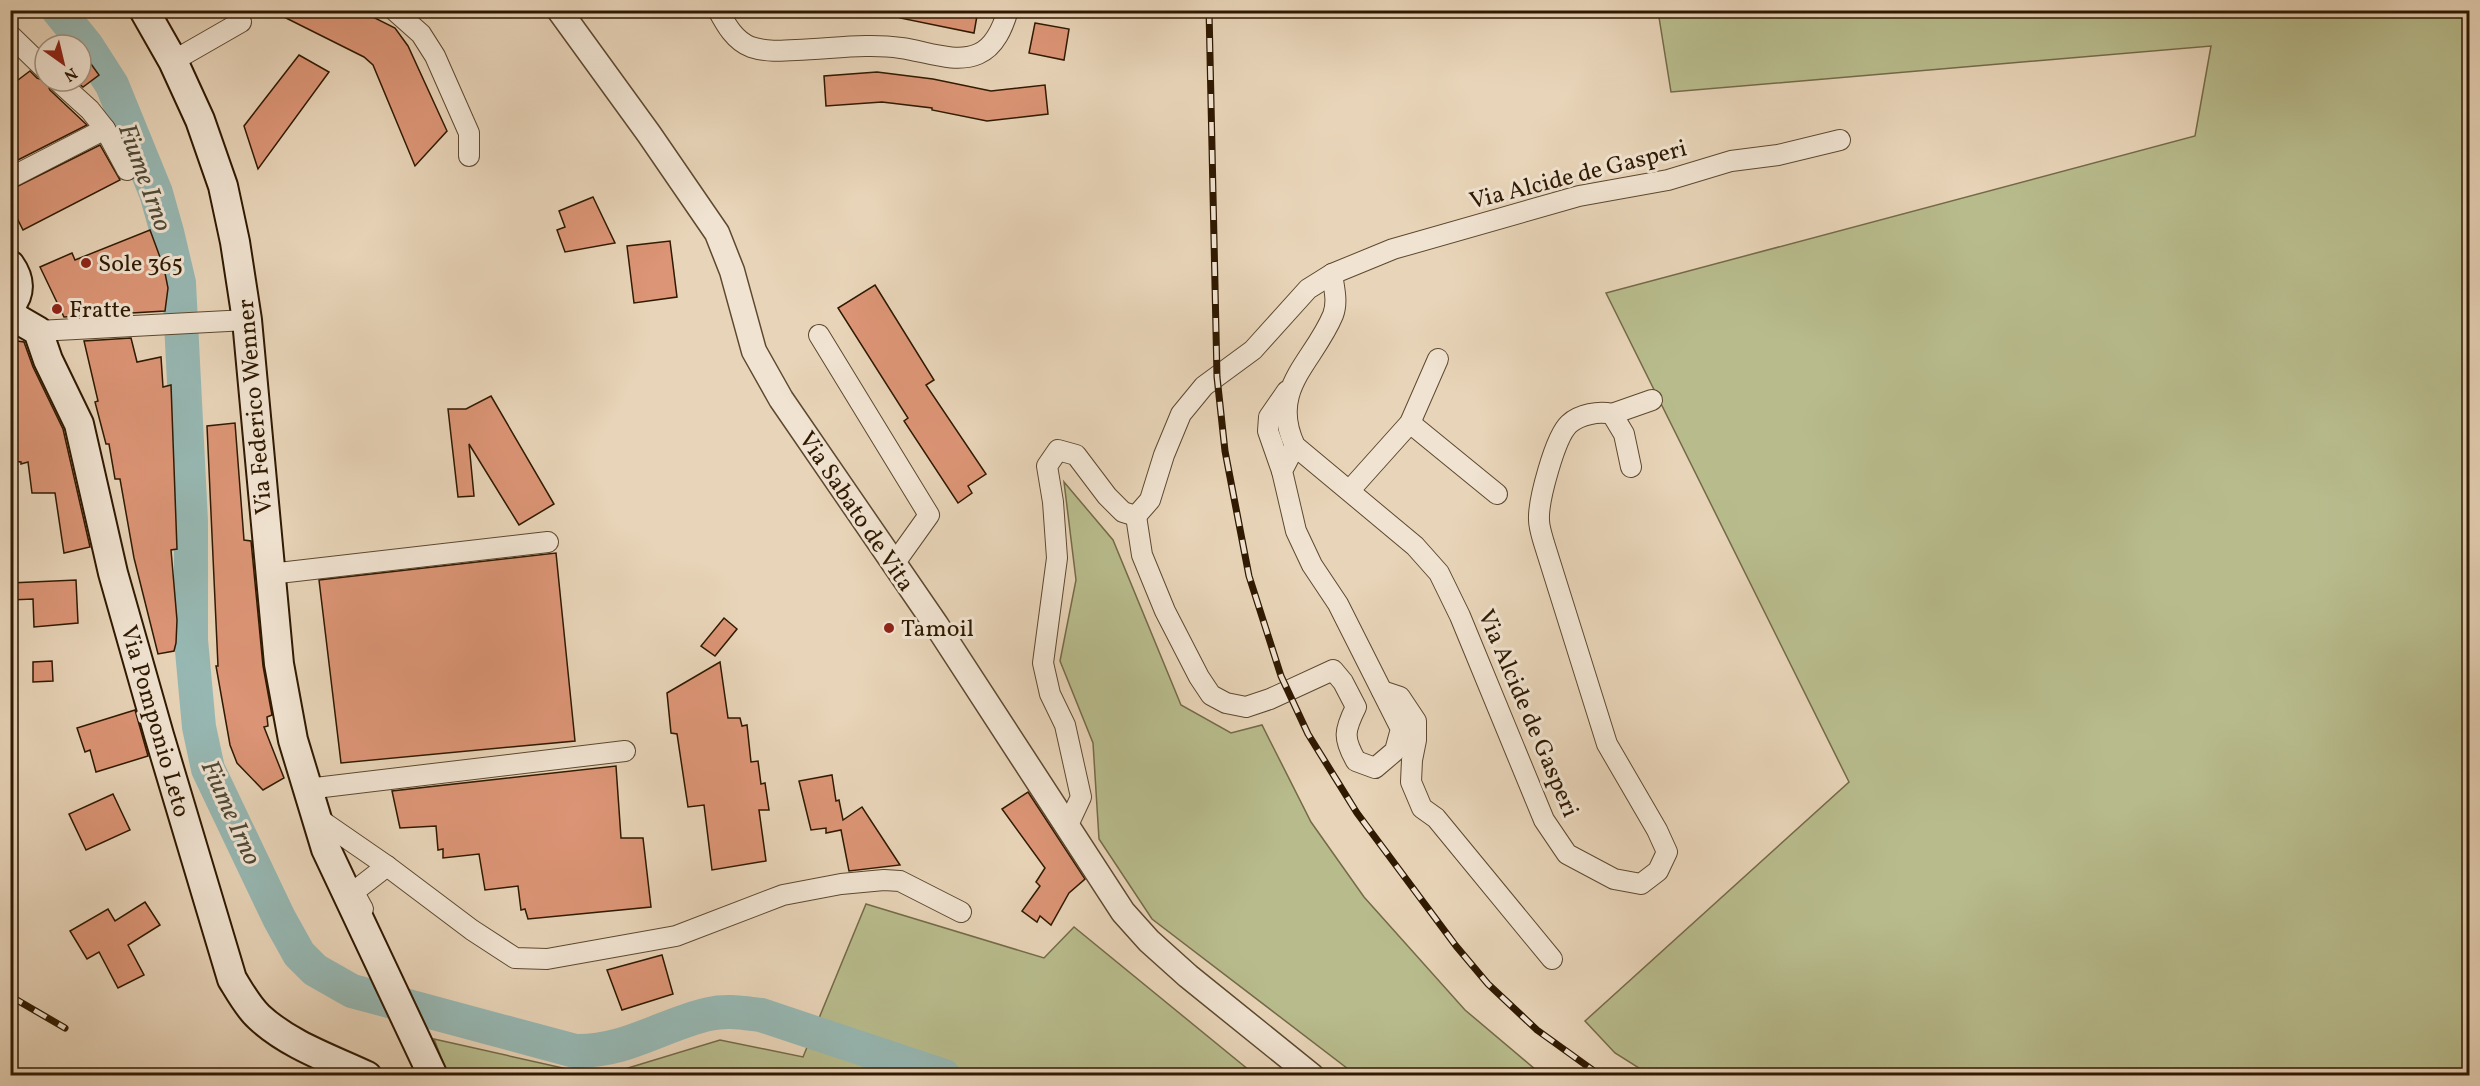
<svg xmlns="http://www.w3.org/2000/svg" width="2480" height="1086" font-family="Vollkorn,serif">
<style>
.green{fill:#b8bc8d;stroke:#746a47;stroke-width:1.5}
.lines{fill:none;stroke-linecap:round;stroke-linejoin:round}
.river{stroke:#97b8b3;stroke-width:34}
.building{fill:#dc9576;stroke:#2f1901;stroke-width:1.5}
.minor-casing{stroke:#5d482f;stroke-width:22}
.tertiary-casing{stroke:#5d482f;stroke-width:27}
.secondary-casing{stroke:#2f1901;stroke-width:32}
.minor{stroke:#f0e3d1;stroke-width:20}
.tertiary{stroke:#f0e3d1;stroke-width:24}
.secondary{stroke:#f0e3d1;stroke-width:28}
.rail-casing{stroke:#2f1901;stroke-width:7}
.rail{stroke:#f0e3d1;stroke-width:4.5;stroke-dasharray:14;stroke-linecap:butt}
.poi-dot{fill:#8f2418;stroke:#f0e3d1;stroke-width:2}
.labels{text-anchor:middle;stroke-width:6;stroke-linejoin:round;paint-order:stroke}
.street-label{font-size:24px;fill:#2f1901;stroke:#f0e3d1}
.poi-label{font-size:24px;fill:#2f1901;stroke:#f0e3d1;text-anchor:start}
.water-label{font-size:26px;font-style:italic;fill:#4e4936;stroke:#f0e3d1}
</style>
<rect width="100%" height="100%" fill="#e8d4b8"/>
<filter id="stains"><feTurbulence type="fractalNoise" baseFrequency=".00333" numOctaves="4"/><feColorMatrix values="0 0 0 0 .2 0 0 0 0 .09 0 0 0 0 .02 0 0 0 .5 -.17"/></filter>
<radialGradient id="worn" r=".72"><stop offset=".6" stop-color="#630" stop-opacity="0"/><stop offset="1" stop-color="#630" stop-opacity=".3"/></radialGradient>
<!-- green -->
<g class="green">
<path d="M1658,11h811v1064h-819l-35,-22 -30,-32 264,-239 -243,-489 589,-157 16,-90 -540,46z"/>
<path d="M1064,482l49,58 68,165 50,28 31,-8 49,97 53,75 101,113 70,59 12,6h-191l-204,-156 -53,-80 -6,-96 -33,-82 16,-81z"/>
<path d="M866,904l178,54 30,-31 181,148h-650l115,-35 83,17z"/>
<path d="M434,1039l160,36h-146z"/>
</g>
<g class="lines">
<!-- river -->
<path class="river" d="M58,10l29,36 25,39 44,108 11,39 12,51 12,238v119l8,87 9,42 71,149 20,36 16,16 37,21 223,60c52,1 86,-26 134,-37 18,-4 34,-1 52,1l183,61"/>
</g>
<!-- building -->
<g class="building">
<path d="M270,10h89l36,18 13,18 39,85 -32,35 -42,-101 -9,-8z"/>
<path d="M900,10h78l-4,23 -74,-15z"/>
<path d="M1035,23l34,6 -5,31 -35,-7z"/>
<path d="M81,50l18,25 -16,12 -7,-6h5z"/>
<path d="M299,55l30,17 -71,97 -14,-43z"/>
<path d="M30,71l7,7 9,3 4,9 37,35 -77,39v-78z"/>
<path d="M877,72l56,7 58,12 54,-6 3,29 -61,7 -55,-11v-2l-50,-6 -56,4 -2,-30z"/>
<path d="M100,145l20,35 -97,50 -13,-26v-14z"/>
<path d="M593,197l22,46 -50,9 -8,-22 8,-3 -6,-16z"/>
<path d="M150,230l14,38 4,20 -3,23 -101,6 -24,-50 32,-14 3,7z"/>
<path d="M670,241l7,56 -43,6 -7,-57z"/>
<path d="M875,285l59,95 -8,5 60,89 -18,12 4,7 -14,10 -54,-82 4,-3 -70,-110z"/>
<path d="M131,338l6,24 24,-5 2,30 8,-2 6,164 -6,1 6,70 -1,23 -2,8 -16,3 -24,-96 -14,-79h-5l-6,-35h-3l-11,-42 3,-1 -14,-60z"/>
<path d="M10,340l14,2 9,25 30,62 27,118 -26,6 -9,-60h-23l-4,-31 -7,2v-2l-11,-1z"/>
<path d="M491,396l63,108 -35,21 -50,-81 5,52 -16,1 -10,-88h18z"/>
<path d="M235,423l9,117 7,1 12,125 9,49 -5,2 1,9 -4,1 20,51 -21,12 -26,-27 -7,-18 -14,-79h2l-11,-240z"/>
<path d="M556,553l19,188 -234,22 -22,-183z"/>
<path d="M76,580l2,43 -44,4 -1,-28 -23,1v-17z"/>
<path d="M724,618l13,11 -22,27 -14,-10z"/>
<path d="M52,661l1,20 -20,1v-20z"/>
<path d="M720,662l8,56h12l2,8 5,-1 4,37 7,-1 3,23 4,-1 4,27h-10l7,51 -54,9 -8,-65 -16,2 -11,-73 -6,-1 -4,-40z"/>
<path d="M135,710l13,46 -52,16 -6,-22 -5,2 -8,-24z"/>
<path d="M616,766l5,72h22l8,69 -123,12 -3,-10 -4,1 -3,-24 -33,4 -6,-36 -36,4v-9l-5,1 -2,-24 -36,2 -8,-37z"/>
<path d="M832,775l4,26 3,-1 4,20 19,-13 38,58 -51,6 -8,-41 -15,3v-5l-15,2 -12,-49z"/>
<path d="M1028,792l57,87 -16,14 -18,32 -11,-9 -3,6 -15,-11 18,-25 -4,-4 9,-14 -43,-59z"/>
<path d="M113,794l17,36 -44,20 -17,-36z"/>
<path d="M145,902l15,23 -32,20 16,30 -26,13 -19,-36 -12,7 -17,-28 38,-22 7,12z"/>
<path d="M662,955l11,39 -51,16 -15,-40z"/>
</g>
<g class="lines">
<defs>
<g id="minor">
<path d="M394,10l27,24 14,22 34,77v23"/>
<path d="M718,10c8,15 17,31 33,37 15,5 30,4 45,3 35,-1 71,-7 105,-2 24,3 54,16 77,6 17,-7 25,-27 30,-44"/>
<path d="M10,35l35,34"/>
<path d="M173,61l68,-39"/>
<path d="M58,81l32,29 15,19 22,41"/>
<path d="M10,178l95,-49"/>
<path d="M1332,274c2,14 6,28 1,41 -20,48 -65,74 -38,131l120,100 24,27 21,43 84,204 23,34 47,25 27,5 17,-13 9,-19 -10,-22 -50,-86 -63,-201c-2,-7 -5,-16 -5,-23 -1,-19 16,-83 30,-96 11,-10 30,-13 43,-10l12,20 7,33"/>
<path d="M38,331l209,-11"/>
<path d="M819,335l110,180 -35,49"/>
<path d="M1612,414l40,-14"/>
<path d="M1410,423l87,71"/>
<path d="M1282,471l-14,-40 1,-14 18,-26"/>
<path d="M1350,490l60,-67 28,-64"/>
<path d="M1136,516l6,39 23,56 34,66 12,18 15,8 20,4 24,-8 63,-29 10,12 13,25c-12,24 -13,31 0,54l19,7 20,-17 6,-22 -63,-125 -26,-39 -16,-34 -14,-60 13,-25"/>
<path d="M270,574l278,-32"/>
<path d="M1382,691l18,6 16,24v19l-4,20 -1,22 11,26 14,10 116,141"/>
<path d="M307,789l318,-38"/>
<path d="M316,817l71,49 85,64 43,28 32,1 129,-23 107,-41 58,-11 43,-4 16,1 61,31"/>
<path d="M1067,827l14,-30 -16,-72 -15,-31 -7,-31 14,-105 -4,-56 -6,-36 11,-16 18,5 31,41 16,16 13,4 14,-16 14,-45 17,-41 23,-28 49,-36 55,-61 24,-15 61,-25 186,-53 89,-16 63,-19 47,-6 62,-15"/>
<path d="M363,909l-6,-11 -1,-8 31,-24"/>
</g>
<path id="tertiary" d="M559,10l90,124 68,99 15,38 22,80 27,48 156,227 186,286 26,29 39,35 124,100"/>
<g id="secondary">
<path d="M144,10l29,51 27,59 23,66 12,56 12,78 32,344 14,76 33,109 107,227"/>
<path d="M10,265c10,14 11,28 0,41"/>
<path d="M10,319l9,1 19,11 10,29 31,64 34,149 46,162 73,244c8,13 16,28 27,38 30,28 72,42 108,59"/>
</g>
</defs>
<!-- minor casing -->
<use href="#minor" class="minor-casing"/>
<!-- tertiary casing -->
<use href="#tertiary" class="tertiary-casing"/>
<!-- secondary casing -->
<use href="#secondary" class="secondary-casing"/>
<!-- minor -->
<use href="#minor" class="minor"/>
<!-- tertiary -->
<use href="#tertiary" class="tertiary"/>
<!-- secondary -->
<use href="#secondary" class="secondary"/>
<defs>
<g id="rail">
<path d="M1209,10l8,367 8,74 24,125 32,100 27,58 49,79 99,133 32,38 49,46 64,46"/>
<path d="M10,996l55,32"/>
</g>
</defs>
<!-- rail casing -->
<use href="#rail" class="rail-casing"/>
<!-- rail -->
<use href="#rail" class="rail"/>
</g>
<!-- markers -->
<g class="poi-dot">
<circle cx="86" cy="263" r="6"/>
<circle cx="57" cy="309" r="6"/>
<circle cx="889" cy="628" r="6"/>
</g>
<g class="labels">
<!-- street labels -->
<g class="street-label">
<text transform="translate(1578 174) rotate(-14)" y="8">Via Alcide de Gasperi</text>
<text transform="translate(254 407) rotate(-95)" y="8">Via Federico Wenner</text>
<text transform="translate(857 511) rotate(56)" y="8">Via Sabato de Vita</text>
<text transform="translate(1529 713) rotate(67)" y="8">Via Alcide de Gasperi</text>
<text transform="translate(156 721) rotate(74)" y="8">Via Pomponio Leto</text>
</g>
<!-- poi labels -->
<g class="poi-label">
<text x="98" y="271">Sole 365</text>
<text x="69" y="317">Fratte</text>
<text x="901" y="636">Tamoil</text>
</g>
<!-- water labels -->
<g class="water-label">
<text transform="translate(146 177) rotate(70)" y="9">Fiume Irno</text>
<text transform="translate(232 812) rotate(66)" y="9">Fiume Irno</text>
</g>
</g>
<!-- margin -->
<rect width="2480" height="1086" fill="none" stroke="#e8d4b8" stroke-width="36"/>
<rect x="12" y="12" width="2456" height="1062" fill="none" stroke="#2f1901" stroke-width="3"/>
<rect x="18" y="18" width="2444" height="1050" fill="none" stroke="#2f1901" stroke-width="1.5"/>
<!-- north arrow -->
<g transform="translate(63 63) rotate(146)"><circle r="28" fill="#f0e3d1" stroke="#a3927e" stroke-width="1.5"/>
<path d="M0-4.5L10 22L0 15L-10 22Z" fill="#8f2418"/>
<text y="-9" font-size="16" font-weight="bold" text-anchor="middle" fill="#2f1901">N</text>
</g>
<rect width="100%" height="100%" filter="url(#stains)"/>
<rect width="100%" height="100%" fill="url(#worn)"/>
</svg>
